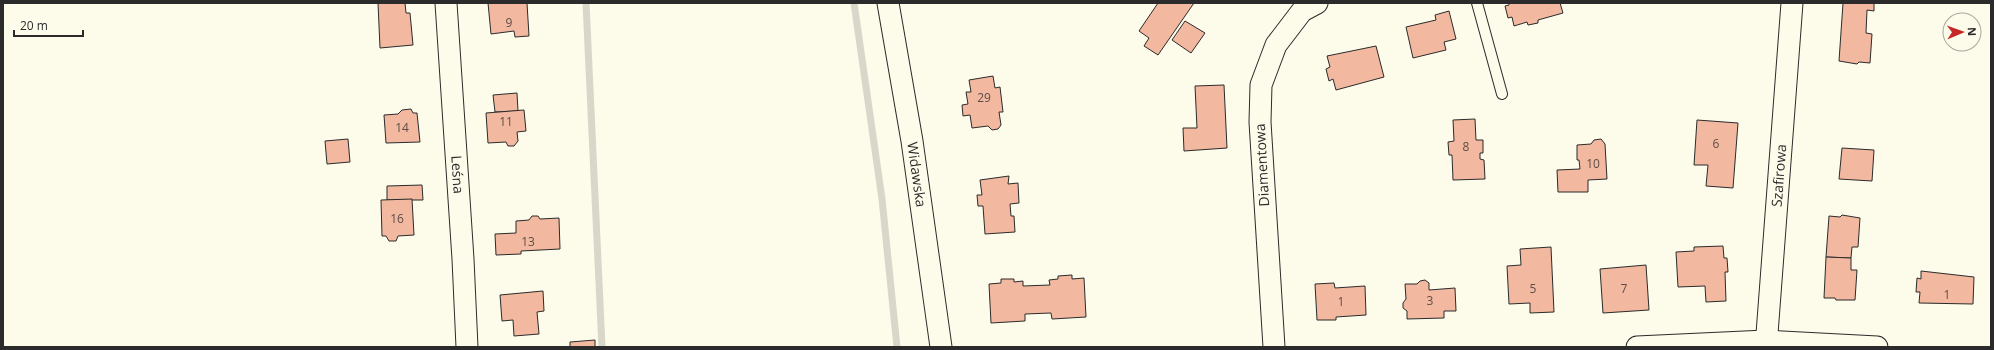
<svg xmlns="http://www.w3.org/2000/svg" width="1994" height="350" font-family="'Open Sans',sans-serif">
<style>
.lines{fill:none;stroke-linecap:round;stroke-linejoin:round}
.stream{stroke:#d8d7c9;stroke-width:7}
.building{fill:#f2b8a0;stroke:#2b2b2b}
.lane-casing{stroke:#2b2b2b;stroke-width:12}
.street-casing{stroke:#2b2b2b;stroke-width:23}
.lane{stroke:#fdfbea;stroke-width:10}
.street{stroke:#fdfbea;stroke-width:21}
.labels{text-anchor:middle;stroke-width:3;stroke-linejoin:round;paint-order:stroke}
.number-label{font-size:12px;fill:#5d4e48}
.street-label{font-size:14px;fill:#2b2b2b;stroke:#fdfbea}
</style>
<rect width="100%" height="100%" fill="#fdfbea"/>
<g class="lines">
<!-- stream -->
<g class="stream">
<path d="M586,3l16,344"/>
<path d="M854,3l28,196 15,148"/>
</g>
</g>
<!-- building -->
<g class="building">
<path d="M378,3h27l1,10h4l3,32 -33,3z"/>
<path d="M488,3h39l2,33 -14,1 -1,-6 -23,3z"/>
<path d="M1158,3h36l-36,52 -14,-9 5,-8 -10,-7z"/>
<path d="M1509,3h51l3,10 -25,7v3l-10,2 -1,-3 -13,4 -2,-9 -4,1 -3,-12 4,-1z"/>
<path d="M1843,3h31v8l-7,-1 -1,23 6,1 -2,29 -11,-1 -2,2 -18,-3z"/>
<path d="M1449,11l7,28 -12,3 2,8 -33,8 -7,-31 30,-7 -1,-5z"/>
<path d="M1185,21l20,12 -14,20 -19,-13z"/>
<path d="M1376,46l8,31 -48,13 -3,-11 -4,2 -3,-12 4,-2 -3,-11z"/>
<path d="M993,76l2,12 5,-1 3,25h-4l2,13 -3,4 -6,1 -4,-4 -16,2 -2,-13 -7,1 -1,-11 6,-1 -2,-12h5l-2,-12z"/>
<path d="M1224,85l3,63 -43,3 -1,-23h14l-2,-42z"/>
<path d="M517,93l1,18 -23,1 -2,-17z"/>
<path d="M411,109l2,4h4l3,29 -34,1 -2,-28 14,-1 4,-4z"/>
<path d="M524,110l2,21 -9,1 1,9 -4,5h-6l-2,-4 -18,1 -2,-30z"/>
<path d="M1475,119l1,21h7v13h-3v6l4,1 1,19 -32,1 -1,-25h-3l-1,-13 6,-1 -1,-21z"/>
<path d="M1697,120l41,3 -5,65 -27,-2 2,-21h-14z"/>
<path d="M348,139l2,23 -23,2 -2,-23z"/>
<path d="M1601,139l4,5 2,35 -19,1v12h-30l-1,-22 23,-1 -1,-9h-2v-15l14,-1 3,-4z"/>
<path d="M1842,148l32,2 -2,31 -33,-2z"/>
<path d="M1009,176l-1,8 10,-1 1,20 -9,1 1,12h3l1,16 -30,2 -2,-28h-5l-1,-11h5l-2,-15z"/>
<path d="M422,185l1,15h-36v-14z"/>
<path d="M412,199l2,36 -16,1 -2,5h-7l-3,-5h-4l-1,-36z"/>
<path d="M1842,215l18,3 -2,29h-6l-1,11 -25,-1 3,-41 11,1z"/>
<path d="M532,216h6l2,3 19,-1 1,31 -39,2v3l-25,1 -1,-21 21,-1v-12l13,-1z"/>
<path d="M1723,246l1,12h3l1,14h-3l1,29 -20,1 -1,-16 -27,1 -2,-35 18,-1v-4z"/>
<path d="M1551,247l3,65 -24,1v-10l-21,1 -2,-38 14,-1 -1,-16z"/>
<path d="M1826,257l25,1v12h6l-2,30h-19l-1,-2h-11z"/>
<path d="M1646,265l3,45 -46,3 -3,-44z"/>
<path d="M1921,271l53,6 -1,27 -54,-1 1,-11h-4l1,-14 4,1z"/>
<path d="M1072,275v4l12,-1 2,39 -34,2 -1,-6 -26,1v7l-34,2 -2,-39 12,-1v-4h13v3l9,-1v5l27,-1 -1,-5 9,-1v-3z"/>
<path d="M1425,280l4,3v7l26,-2 1,23h-12v7l-37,1v-8l-4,-3v-5l3,-4 -1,-15h12l3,-3z"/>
<path d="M1334,283l1,5 30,-2 1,29 -30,2v3h-19l-2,-36z"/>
<path d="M543,291l1,20 -7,1 2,22 -25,2 -1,-16 -11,1 -2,-26z"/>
<path d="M595,340v7h-25v-5z"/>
</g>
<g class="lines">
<defs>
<path id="lane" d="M1477,3l25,91"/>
<g id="street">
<path id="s1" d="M446,3l17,256 4,88"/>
<path id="s2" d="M888,3l24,138 29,206"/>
<path d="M1274,347l-14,-225 1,-37 15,-40 26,-34 15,-8"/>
<path d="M1637,347l129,-6 111,6"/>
<path id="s3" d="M1766,347l26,-344"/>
</g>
</defs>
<!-- lane casing -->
<use href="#lane" class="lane-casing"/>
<!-- street casing -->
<use href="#street" class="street-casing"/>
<!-- lane -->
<use href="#lane" class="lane"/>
<!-- street -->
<use href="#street" class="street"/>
</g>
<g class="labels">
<!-- number labels -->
<g class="number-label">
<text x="509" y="27">9</text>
<text x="984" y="102">29</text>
<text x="506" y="126">11</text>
<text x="402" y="132">14</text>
<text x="1716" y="148">6</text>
<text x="1466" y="151">8</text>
<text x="1593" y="168">10</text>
<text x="397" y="223">16</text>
<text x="528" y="246">13</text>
<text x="1533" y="293">5</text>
<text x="1624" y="293">7</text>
<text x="1947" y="299">1</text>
<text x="1430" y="305">3</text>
<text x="1341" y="306">1</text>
</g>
<!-- street labels -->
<g class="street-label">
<text transform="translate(1262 165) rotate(-93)" y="5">Diamentowa</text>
<text dy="5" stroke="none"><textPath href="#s1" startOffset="172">Leśna</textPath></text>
<text dy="5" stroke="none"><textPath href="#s2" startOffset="174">Widawska</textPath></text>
<text dy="5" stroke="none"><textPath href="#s3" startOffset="172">Szafirowa</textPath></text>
</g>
</g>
<!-- border -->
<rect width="1994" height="350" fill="none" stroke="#2b2b2b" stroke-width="8"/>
<!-- north arrow -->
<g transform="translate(1962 32) rotate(88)"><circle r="19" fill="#fdfbea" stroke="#a9a89e"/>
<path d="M0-3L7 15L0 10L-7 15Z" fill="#c62828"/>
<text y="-6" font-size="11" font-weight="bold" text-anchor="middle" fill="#2b2b2b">N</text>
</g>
<!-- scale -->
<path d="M14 30v6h69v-6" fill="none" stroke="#2b2b2b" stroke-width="2"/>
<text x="20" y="30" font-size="12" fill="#2b2b2b" stroke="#fdfbea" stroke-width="3" paint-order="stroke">20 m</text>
</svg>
